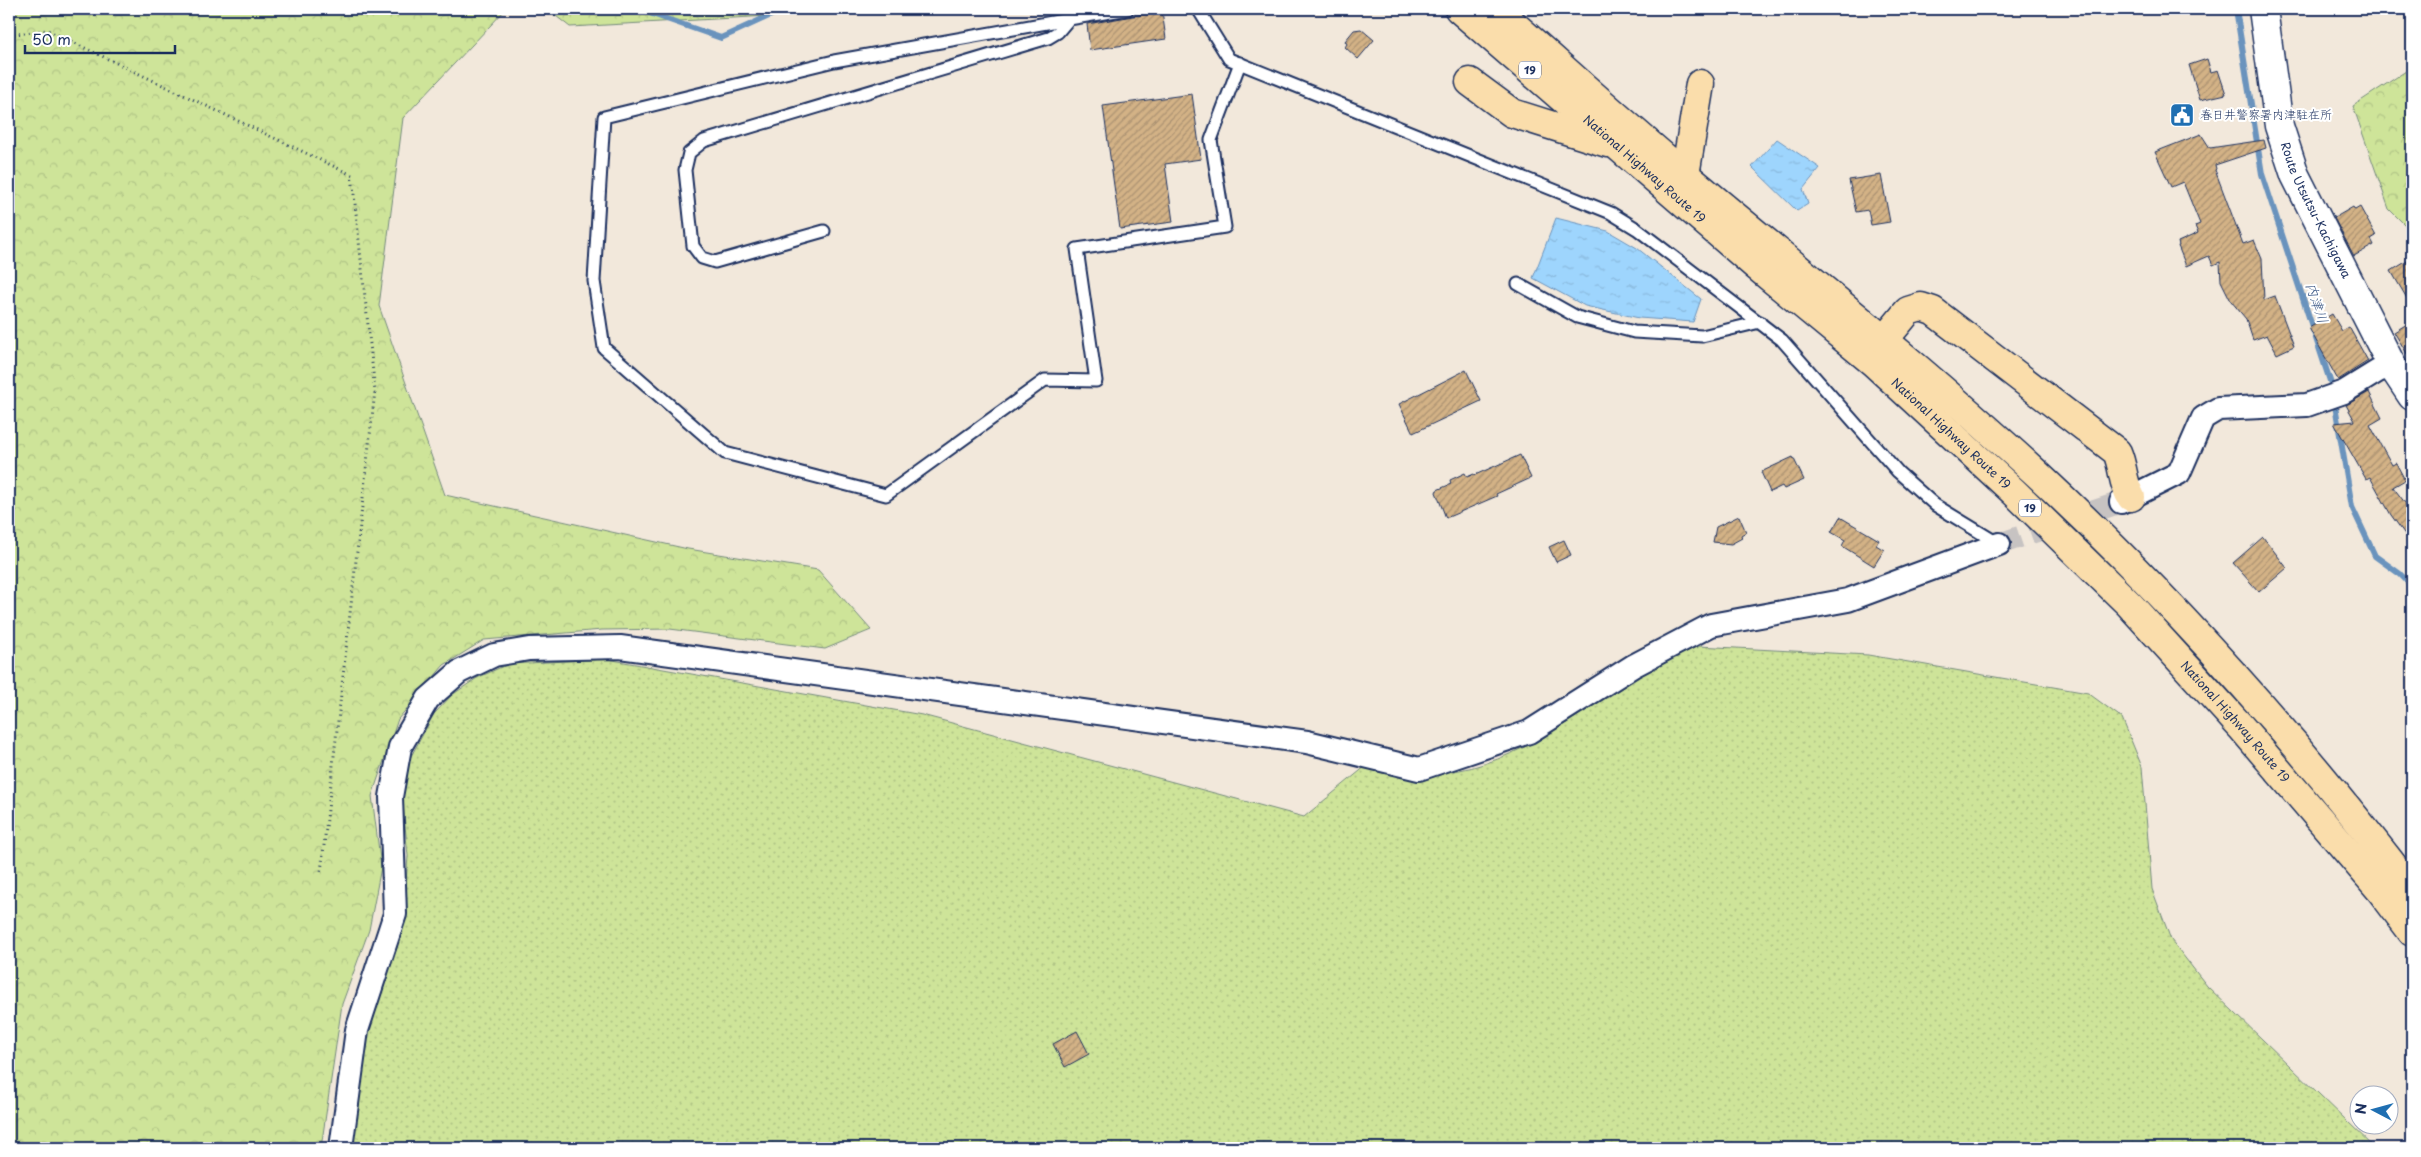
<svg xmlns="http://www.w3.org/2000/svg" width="2421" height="1157" font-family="'Playpen Sans','Klee One',sans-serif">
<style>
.grass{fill:url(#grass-dots);stroke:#748a7c}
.forest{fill:url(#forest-crowns);stroke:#748a7c}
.water{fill:url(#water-ripples);stroke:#6a93bd}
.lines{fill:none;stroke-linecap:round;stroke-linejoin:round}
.stream{stroke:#6a93bd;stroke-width:6}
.building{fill:url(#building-hatch);stroke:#1b2f5e}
.minor-tunnel{stroke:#c7c3c2;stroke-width:22;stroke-dasharray:22 11;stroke-linecap:butt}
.service-casing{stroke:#1b2f5e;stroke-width:15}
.minor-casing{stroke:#1b2f5e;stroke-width:26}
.secondary-casing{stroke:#1b2f5e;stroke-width:31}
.trunk-casing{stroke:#1b2f5e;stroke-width:31}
.path{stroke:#1b2f5e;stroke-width:3;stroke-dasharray:1 4;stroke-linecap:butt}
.service{stroke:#fff;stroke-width:11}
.minor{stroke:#fff;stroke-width:22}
.secondary{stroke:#fff;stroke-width:28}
.trunk{stroke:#faddab;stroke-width:28}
.labels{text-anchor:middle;stroke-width:4;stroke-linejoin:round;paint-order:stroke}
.shield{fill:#fff;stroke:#5f6d8e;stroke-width:1}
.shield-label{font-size:11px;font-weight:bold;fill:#1b2f5e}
.poi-label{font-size:12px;fill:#1b2f5e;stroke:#fff;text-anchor:start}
.street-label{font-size:12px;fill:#1b2f5e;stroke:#fff}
.water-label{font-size:14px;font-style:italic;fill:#3c5886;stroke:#fff}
</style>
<defs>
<pattern id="grass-dots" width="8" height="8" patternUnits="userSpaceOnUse" patternTransform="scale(1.25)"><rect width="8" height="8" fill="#cee499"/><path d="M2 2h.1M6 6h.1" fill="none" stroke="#b0c486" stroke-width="1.8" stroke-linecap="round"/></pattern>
<pattern id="forest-crowns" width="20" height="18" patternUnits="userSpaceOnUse" patternTransform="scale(1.25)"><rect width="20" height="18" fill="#cee499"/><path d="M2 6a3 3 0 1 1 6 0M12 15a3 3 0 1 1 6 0" fill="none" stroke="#b0c486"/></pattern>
<pattern id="water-ripples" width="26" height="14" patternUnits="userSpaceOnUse" patternTransform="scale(1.25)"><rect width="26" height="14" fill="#9ed5fd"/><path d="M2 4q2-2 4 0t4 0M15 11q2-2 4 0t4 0" fill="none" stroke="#88b7db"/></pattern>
<pattern id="building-hatch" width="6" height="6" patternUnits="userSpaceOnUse" patternTransform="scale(1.25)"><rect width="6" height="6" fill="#d3b286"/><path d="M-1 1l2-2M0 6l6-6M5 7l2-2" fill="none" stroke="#aa9171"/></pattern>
</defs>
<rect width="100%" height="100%" fill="#f2e8db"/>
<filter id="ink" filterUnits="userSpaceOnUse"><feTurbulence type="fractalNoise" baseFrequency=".02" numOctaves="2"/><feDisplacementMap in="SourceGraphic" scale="10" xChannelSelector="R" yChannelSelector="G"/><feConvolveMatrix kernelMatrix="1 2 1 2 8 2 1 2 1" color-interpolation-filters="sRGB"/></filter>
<g filter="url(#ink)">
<!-- grass -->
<path class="grass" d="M1698,646l170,9 220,38 34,25 20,49 10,122 19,51 36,46 168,162h-2026l21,-132 34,-107 4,-53 -6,-62 8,-36 24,-44 18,-19 25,-17 31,-14 99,-5 315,56 382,102 62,-51c27,4 52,9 79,6 71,-6 139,-63 199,-99 17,-10 36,-18 54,-27z"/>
<!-- forest -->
<g class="forest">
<path d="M9,9h497l-103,109 -24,188 66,189 243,54 130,21 53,60 -46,19 -155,-20 -68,1 -118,10 -40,25 -46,54 -26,77 9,71 -12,63 -27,74 -21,144h-312z"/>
<path d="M547,9h350l-327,18z"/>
<path d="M2412,67v165l-23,-23 -36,-103z"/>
</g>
<!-- water -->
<g class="water">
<path d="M1777,139l43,29 -17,21 5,15 -11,7 -45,-44z"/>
<path d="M1556,218l52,13 29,17 64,51 -8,23 -54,-4 -54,-12 -52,-28z"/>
</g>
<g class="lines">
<!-- stream -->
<g class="stream">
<path d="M638,9l83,29 63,-29"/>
<path d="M2236,9l26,165 70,213 20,120 23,49 25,18 12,12"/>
</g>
</g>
<!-- building -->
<g class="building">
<path d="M1162,11l4,28 -76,11 -3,-26z"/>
<path d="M1361,29l13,11 -16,19 -13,-12 2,-3 -2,-3 9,-11z"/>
<path d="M2207,59l4,13 7,-2 8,24 -26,6 -11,-35z"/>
<path d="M1192,94l9,65 -36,5 8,58 -53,7 -17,-123z"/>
<path d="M2201,134l9,14 54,-8 2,8 -51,17 1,4 -1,1 28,74 11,-4 8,19 2,41 11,-4 19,50 -17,8 -10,-19 -14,5 -7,-21 -15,-18 -10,-20 -1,-19 -7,3 -4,-9 -23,10 -8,-20h1l-1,-4 20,-9 -3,-7 5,-2 -17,-42 -12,5 -16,-35z"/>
<path d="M1881,175l9,47 -19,3 -3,-15 -12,2 -7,-32z"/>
<path d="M2353,207l2,3 5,-3 16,29 -5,3 3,6 -20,11 -20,-38z"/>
<path d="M2412,258v49l-21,-36z"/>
<path d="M2332,314l10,17 7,-4 19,34 -30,19 -29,-52z"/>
<path d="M2412,321v41l-18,-30z"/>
<path d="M1466,370l15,31 -68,32 -14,-29z"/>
<path d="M2369,392l13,26 -12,7 22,40 4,-2 9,17 -12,7 19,25v32l-21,-29 -21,-38 -4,2 -32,-56 21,-2 -9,-16z"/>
<path d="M1520,455l11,23 -35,16 1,2 -51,22 -10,-26 1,-2 14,-6 -1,-4 15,-7 2,4 7,-3 1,1z"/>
<path d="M1793,457l11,23 -20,9 -2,-3 -12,6 -9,-20z"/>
<path d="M1739,516l7,16 -5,3 1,3 -11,6 -18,-2 3,-15z"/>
<path d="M1840,517l39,23 -3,5 8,5 -10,16 -32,-20 3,-6 -14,-8z"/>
<path d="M2263,537l24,31 -28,24 -26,-29z"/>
<path d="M1564,540l7,15 -15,7 -7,-15z"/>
<path d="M1077,1031l12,23 -24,13 -12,-23z"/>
</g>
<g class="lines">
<!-- minor-tunnel -->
<path class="minor-tunnel" d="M1999,544l122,-42"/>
<defs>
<g id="service">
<path d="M1198,9l31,50 382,154 26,16 145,111 116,132 37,33 64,39"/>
<path d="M1069,19l-235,42 -230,56 -10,164 10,67 121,105 161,42 159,-115 51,1 -19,-132 148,-22 -14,-87 29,-77"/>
<path d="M824,231l-109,31 -13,-4 -9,-12 -8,-76 4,-17 15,-12 344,-103 10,-6 11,-13 59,-10"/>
<path d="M1518,284l59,33 57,15 68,4 58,-14"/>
</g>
<g id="minor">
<path d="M2121,502l58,-29 24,-55 15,-9 89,-4 37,-13 34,-21 14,-5"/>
<path d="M341,1148l16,-118 38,-116 -4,-117 9,-50 28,-48 31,-27 35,-17 35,-6 91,-2 687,95 112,27 110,-37 104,-66 78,-41 137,-25 151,-56"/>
</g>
<g id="secondary">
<path id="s1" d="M2263,9l16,117 16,49 97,191 20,30"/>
</g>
<g id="trunk">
<path id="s2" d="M1459,9l296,256 119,98 139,128 117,114 111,122 140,164 31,41"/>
<path d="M1496,9c64,56 127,114 193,169 116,97 234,191 346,294 138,128 263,269 377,418"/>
<path d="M1470,82l42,31 95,30"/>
<path d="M1685,175l15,-91"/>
<path d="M1884,340l24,-29 13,-4 12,4 184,141c7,16 5,31 14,45"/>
</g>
</defs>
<!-- service casing -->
<use href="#service" class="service-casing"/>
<!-- minor casing -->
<use href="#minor" class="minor-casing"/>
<!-- secondary casing -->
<use href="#secondary" class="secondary-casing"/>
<!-- trunk casing -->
<use href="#trunk" class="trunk-casing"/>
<!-- path -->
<path class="path" d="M9,35l38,-5 305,145 23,216 -54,481"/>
<!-- service -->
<use href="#service" class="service"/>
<!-- minor -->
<use href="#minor" class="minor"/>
<!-- secondary -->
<use href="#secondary" class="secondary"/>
<!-- trunk -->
<use href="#trunk" class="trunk"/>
</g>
</g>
<!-- icons -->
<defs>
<symbol id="civic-square" viewBox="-11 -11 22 22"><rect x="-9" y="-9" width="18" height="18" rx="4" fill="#1f6fb2" stroke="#fff"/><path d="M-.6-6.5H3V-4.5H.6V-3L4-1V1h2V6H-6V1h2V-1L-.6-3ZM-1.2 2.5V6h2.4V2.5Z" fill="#fff"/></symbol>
</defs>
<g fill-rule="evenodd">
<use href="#civic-square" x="2168" y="101" width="28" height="28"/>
</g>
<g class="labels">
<!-- shield labels -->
<g class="shield">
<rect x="1519" y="61.5" width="22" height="17" rx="4"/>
<rect x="2019" y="499.5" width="22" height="17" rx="4"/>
</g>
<g class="shield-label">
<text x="1530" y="74">19</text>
<text x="2030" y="512">19</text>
</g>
<!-- poi labels -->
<g class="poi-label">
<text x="2200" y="119">春日井警察署内津駐在所</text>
</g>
<!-- street labels -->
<g class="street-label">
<text dy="4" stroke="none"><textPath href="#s2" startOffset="245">National Highway Route 19</textPath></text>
<text dy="4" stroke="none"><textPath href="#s1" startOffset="210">Route Utsutsu-Kachigawa</textPath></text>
<text dy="4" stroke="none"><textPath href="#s2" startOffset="650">National Highway Route 19</textPath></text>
<text dy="4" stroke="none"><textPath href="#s2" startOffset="1055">National Highway Route 19</textPath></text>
</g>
<!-- water labels -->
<g class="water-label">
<text transform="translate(2317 303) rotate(72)" y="5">内津川</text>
</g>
</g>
<!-- margin -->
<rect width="2421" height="1157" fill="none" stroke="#fff" stroke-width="30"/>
<rect x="15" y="15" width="2391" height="1127" fill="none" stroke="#1b2f5e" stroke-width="2" filter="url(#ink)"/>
<!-- north arrow -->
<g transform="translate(2374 1110) rotate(276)"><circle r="24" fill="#ffffff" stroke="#a4acbf"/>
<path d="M0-4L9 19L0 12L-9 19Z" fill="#1f6fb2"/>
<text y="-8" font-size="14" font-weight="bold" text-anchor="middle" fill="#1b2f5e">N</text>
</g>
<!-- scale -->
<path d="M25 45v8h150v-8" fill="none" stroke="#1b2f5e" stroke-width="2.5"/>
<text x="32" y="45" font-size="15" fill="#1b2f5e" stroke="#ffffff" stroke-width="4" paint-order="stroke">50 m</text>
</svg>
